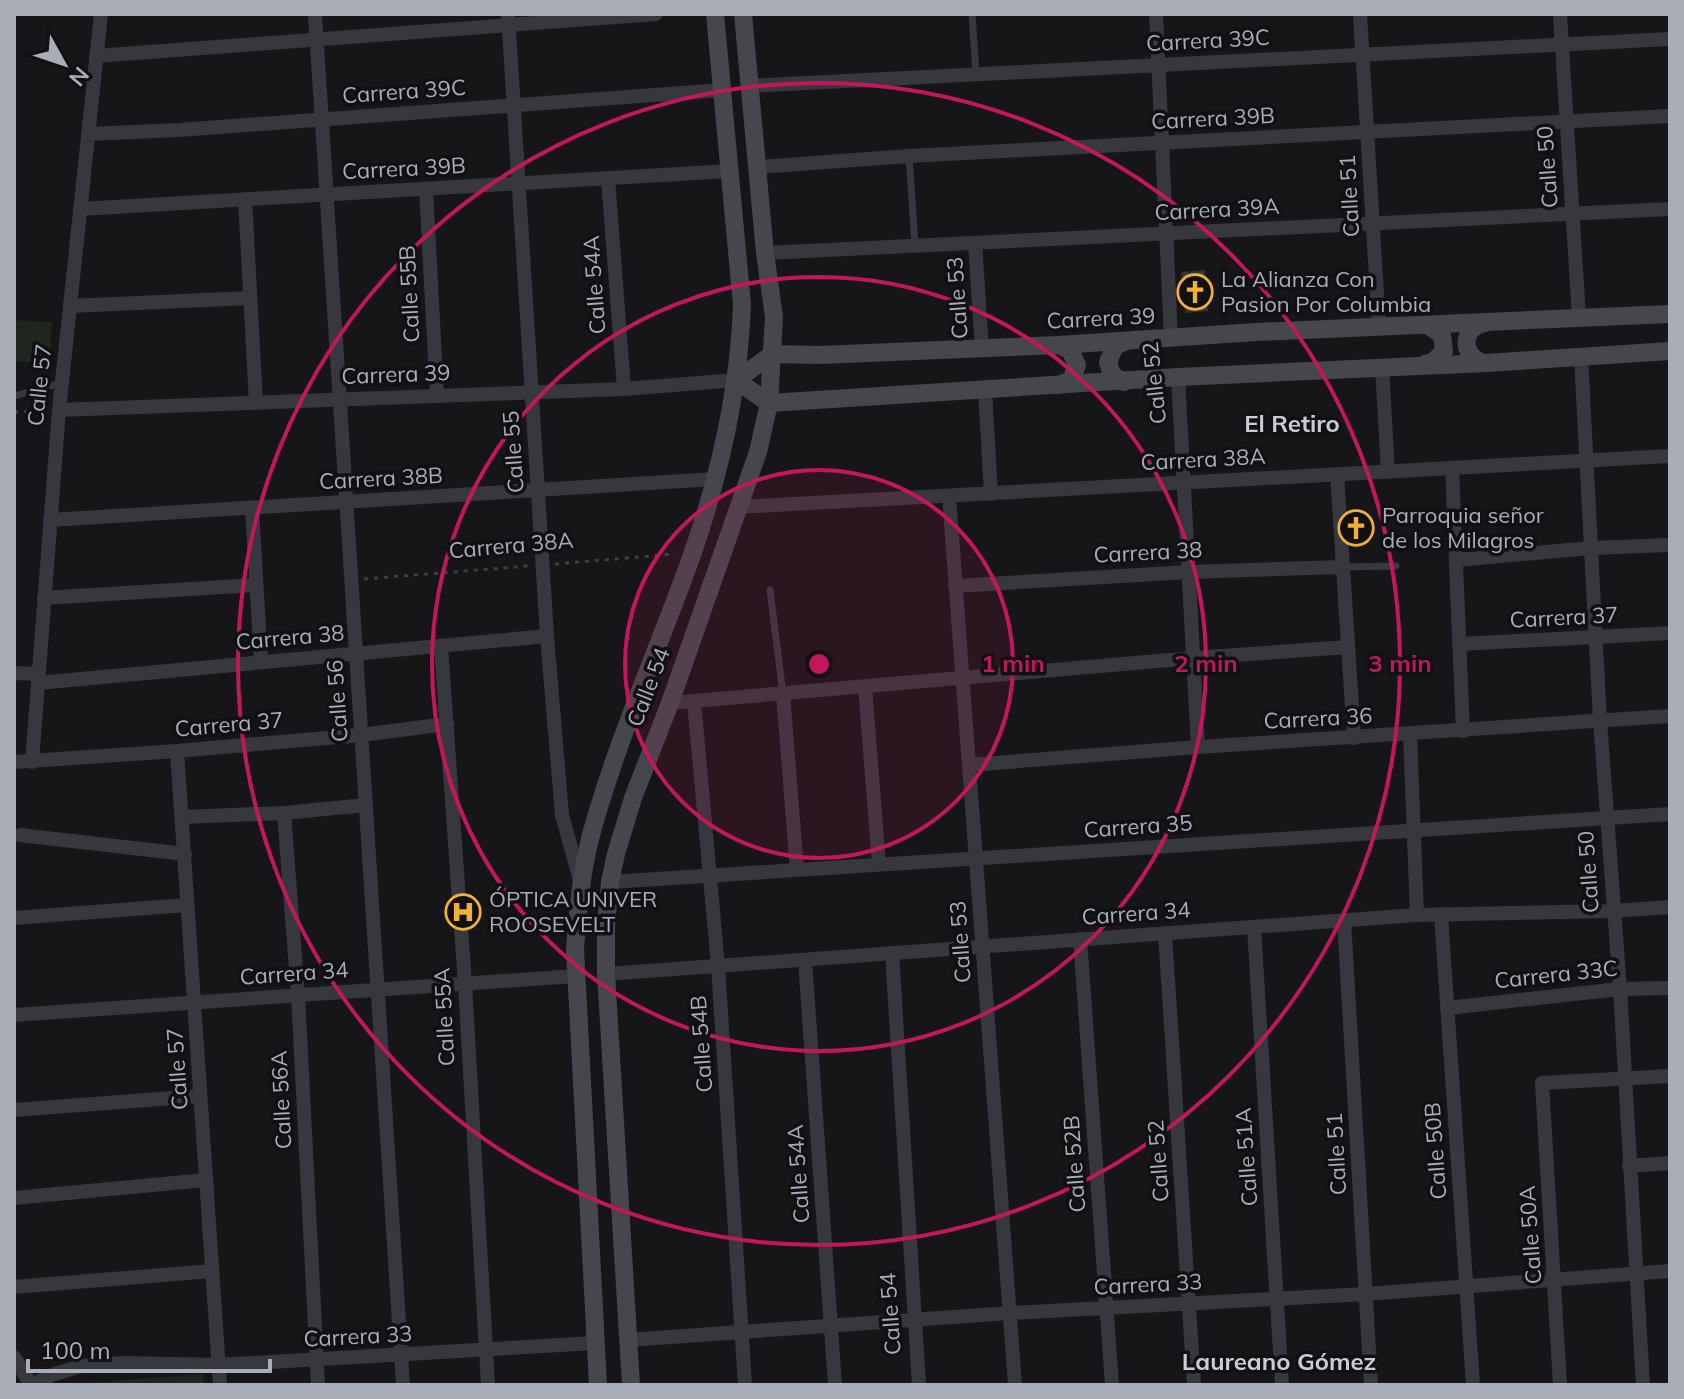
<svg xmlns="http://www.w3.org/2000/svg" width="1684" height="1399" font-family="Mulish,sans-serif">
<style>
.green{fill:#1e261f}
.building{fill:#404145;stroke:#303034;stroke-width:2}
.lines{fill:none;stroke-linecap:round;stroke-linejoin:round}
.path{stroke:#3d3f44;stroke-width:3;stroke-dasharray:4 6;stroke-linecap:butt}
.lane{stroke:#37383d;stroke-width:7}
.street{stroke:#37383d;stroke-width:14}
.secondary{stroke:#45474d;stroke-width:18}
.ring{fill:none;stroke:#c2185b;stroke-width:4}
.labels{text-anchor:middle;stroke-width:7;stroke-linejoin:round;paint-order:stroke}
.street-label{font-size:22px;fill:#a8adb8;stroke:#111113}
.poi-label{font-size:22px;fill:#a8adb8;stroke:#111113;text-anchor:start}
.neighbourhood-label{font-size:24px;font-weight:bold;fill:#c9ccd4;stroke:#111113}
.centre{fill:#c2185b;stroke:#111113;stroke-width:4}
.ring-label{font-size:24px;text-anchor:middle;font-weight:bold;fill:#c2185b;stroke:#111113;stroke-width:7;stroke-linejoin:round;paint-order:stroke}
</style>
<rect width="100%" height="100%" fill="#161618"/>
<!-- green -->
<g class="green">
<path d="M14,320l38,2 -3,41 -35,-2z"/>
<path d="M203,1374l1,11h-116v-2z"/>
</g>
<!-- building -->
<path class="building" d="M1204,271l3,39 -21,2 -4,-39z"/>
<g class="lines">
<!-- path -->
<g class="path">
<path d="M38,363v7h10"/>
<path d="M14,412l29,-1"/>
<path d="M555,564l120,-10"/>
<path d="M364,579l164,-13"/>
</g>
<!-- lane -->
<g class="lane">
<path d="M972,14l4,60"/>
<path d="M909,156l6,90"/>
<path d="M14,396l47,-13"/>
<path d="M1343,567l53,-1"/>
<path d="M770,590l13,104"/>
</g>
<!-- street -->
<g class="street">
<path d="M315,14l88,1371"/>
<path d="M508,14l39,622 15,179 19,69"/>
<path d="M1156,14l15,324"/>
<path d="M1360,14l19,313"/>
<path d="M1560,14l19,303"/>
<path d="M96,56l560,-42"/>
<path d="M749,86l921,-47"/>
<path d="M88,134l91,-4 543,-40"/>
<path d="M758,167l151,-11 761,-40"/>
<path d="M608,178l16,211"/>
<path d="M426,189l11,207"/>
<path d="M245,199l11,204"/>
<path d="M80,209l650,-38"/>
<path d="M975,243l7,105"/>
<path d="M765,253l905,-44"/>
<path d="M70,306l180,-8"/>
<path d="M1581,356l19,365 20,268 23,396"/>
<path d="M1382,367l6,105"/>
<path d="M1178,377l20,370"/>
<path d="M985,391l6,103"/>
<path d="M59,410l565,-21 112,-9"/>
<path d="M1452,468l11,263"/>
<path d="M1337,474l17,264"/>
<path d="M949,496l66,889"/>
<path d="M738,507l932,-51"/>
<path d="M252,508l9,154"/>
<path d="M50,520l665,-41"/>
<path d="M1456,560l135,-12 79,-3"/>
<path d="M955,586l234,-14 154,-5"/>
<path d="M44,598l211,-13"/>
<path d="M1460,644l210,-11"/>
<path d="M441,646l24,338 23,401"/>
<path d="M14,673l24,1"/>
<path d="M38,683l509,-47"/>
<path d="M865,687l14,177"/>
<path d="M783,694l14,176"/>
<path d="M694,701l24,265 27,419"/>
<path d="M670,703l523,-45 155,-11"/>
<path d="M1410,734l7,181"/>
<path d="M177,751l43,634"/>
<path d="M14,762l163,-11 184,-16 86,-11"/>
<path d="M32,762l27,-352 42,-396"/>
<path d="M969,765l229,-18 472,-31"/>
<path d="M284,813l14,182 20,390"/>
<path d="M182,817l102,-4 82,-8"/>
<path d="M20,835l165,19"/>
<path d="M610,882l1060,-68"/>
<path d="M1441,914l32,471"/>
<path d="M14,918l173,-13"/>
<path d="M1344,920l27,465"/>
<path d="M1254,927l28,458"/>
<path d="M1165,933l29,452"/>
<path d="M1080,939l32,446"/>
<path d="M892,953l27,432"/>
<path d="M805,960l30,425"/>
<path d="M606,974l811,-59 196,-4 57,-4"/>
<path d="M1447,1008l173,-19 50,-1"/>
<path d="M14,1015l562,-39"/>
<path d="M14,1110l186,-14"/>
<path d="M1629,1166l41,-3"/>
<path d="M14,1198l192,-18"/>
<path d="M14,1287l198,-16"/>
<path d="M628,1340l382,-27 356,-19 304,-23"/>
<path d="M14,1357l17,28"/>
<path d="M32,1385l20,-10 29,-9 43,-3 94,2 377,-22"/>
<path d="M1560,1385l-18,-302 128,-7"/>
</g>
<!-- secondary -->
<g class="secondary">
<path d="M1485,323c-25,5 -24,35 0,40"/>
<path d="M1059,345l11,5 7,15 -6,15 -12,5"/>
<path d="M1425,364l8,-2 11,-11 -2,-16 -13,-9"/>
<path d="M736,380l37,-26 47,1 239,-10 197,-13 414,-18"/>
<path d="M736,380l33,23 409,-26 308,-14 184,-12"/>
<path d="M1124,382l-12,-7 -4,-13 7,-16 12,-5"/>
<path d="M598,1385l-23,-436c3,-38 6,-76 16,-114 26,-96 68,-187 101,-280 28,-81 47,-165 50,-250l-27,-291"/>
<path d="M631,1385l-25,-411v-50l4,-42 6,-28 17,-56 37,-95 88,-251 11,-49 5,-86 -9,-64 -22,-239"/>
</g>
</g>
<!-- distance rings -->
<circle cx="819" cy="664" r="194" fill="#c2185b" fill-opacity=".12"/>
<g class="ring">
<circle cx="819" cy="664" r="194"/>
<circle cx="819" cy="664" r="387"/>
<circle cx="819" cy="664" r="581"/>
</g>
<!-- icons -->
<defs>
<symbol id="church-ring" viewBox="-11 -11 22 22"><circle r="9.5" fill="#111113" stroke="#f2b134" stroke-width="1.5"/><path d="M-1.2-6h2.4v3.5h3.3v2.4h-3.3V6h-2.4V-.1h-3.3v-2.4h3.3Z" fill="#f2b134"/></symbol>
<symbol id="hospital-ring" viewBox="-11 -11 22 22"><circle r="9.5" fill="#111113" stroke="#f2b134" stroke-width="1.5"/><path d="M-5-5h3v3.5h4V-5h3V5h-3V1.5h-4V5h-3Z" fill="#f2b134"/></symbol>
</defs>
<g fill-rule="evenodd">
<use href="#church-ring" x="1175" y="272" width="40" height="40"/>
<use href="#church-ring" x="1336" y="508" width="40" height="40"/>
<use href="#hospital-ring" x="443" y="892" width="40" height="40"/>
</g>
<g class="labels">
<!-- street labels -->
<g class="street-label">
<text transform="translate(1208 40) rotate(-3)" y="8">Carrera 39C</text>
<text transform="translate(404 91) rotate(-4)" y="8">Carrera 39C</text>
<text transform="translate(1213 118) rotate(-3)" y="8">Carrera 39B</text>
<text transform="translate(1547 167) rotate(-94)" y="8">Calle 50</text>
<text transform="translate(404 168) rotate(-3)" y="8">Carrera 39B</text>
<text transform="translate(1349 196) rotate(-93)" y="8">Calle 51</text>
<text transform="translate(1217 209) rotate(-3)" y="8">Carrera 39A</text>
<text transform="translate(594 285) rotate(-94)" y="8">Calle 54A</text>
<text transform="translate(409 294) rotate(-93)" y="8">Calle 55B</text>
<text transform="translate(957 298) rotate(-94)" y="8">Calle 53</text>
<text transform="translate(1101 318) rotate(-3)" y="8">Carrera 39</text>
<text transform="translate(396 374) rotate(-2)" y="8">Carrera 39</text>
<text transform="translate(1154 383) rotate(-96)" y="8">Calle 52</text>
<text transform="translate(39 385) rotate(-84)" y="8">Calle 57</text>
<text transform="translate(513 452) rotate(-94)" y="8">Calle 55</text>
<text transform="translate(1203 459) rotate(-3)" y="8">Carrera 38A</text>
<text transform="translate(381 478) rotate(-3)" y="8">Carrera 38B</text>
<text transform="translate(511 545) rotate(-5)" y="8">Carrera 38A</text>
<text transform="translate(1148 552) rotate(-3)" y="8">Carrera 38</text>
<text transform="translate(1564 617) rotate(-3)" y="8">Carrera 37</text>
<text transform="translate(290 637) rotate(-5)" y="8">Carrera 38</text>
<text transform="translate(648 687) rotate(-69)" y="8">Calle 54</text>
<text transform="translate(337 701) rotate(-94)" y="8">Calle 56</text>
<text transform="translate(1318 718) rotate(-3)" y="8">Carrera 36</text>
<text transform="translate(229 724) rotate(-5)" y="8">Carrera 37</text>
<text transform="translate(1138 826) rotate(-4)" y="8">Carrera 35</text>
<text transform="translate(1588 872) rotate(-94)" y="8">Calle 50</text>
<text transform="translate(1136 913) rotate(-4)" y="8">Carrera 34</text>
<text transform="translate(960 942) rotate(-94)" y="8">Calle 53</text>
<text transform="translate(294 973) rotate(-4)" y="8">Carrera 34</text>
<text transform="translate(1556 974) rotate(-6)" y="8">Carrera 33C</text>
<text transform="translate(444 1017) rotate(-93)" y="8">Calle 55A</text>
<text transform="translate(701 1044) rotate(-94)" y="8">Calle 54B</text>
<text transform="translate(177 1069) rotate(-94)" y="8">Calle 57</text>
<text transform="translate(281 1100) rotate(-93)" y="8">Calle 56A</text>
<text transform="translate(1435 1151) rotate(-94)" y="8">Calle 50B</text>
<text transform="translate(1336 1154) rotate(-93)" y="8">Calle 51</text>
<text transform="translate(1246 1157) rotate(-94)" y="8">Calle 51A</text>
<text transform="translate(1158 1161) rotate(-94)" y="8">Calle 52</text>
<text transform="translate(1074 1164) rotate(-94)" y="8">Calle 52B</text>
<text transform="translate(798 1174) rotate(-94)" y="8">Calle 54A</text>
<text transform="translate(1530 1235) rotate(-94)" y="8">Calle 50A</text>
<text transform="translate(1148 1284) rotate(-3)" y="8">Carrera 33</text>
<text transform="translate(890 1314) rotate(-94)" y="8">Calle 54</text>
<text transform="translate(358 1336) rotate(-3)" y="8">Carrera 33</text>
</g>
<!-- poi labels -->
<g class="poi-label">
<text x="1221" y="287">La Alianza Con<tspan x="1221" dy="25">Pasion Por Columbia</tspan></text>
<text x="1382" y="523">Parroquia señor<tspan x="1382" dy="25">de los Milagros</tspan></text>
<text x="489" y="907">ÓPTICA UNIVER<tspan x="489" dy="25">ROOSEVELT</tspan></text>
</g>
<!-- neighbourhood labels -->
<g class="neighbourhood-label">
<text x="1292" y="432">El Retiro</text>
<text x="1279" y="1370">Laureano Gómez</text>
</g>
</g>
<circle cx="819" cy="664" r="12" class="centre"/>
<g class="ring-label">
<text x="1013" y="672">1 min</text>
<text x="1206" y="672">2 min</text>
<text x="1400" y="672">3 min</text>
</g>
<!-- border -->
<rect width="1684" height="1399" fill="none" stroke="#a8adb8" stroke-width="32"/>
<!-- north arrow -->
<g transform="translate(64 64) rotate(130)" stroke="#111113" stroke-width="6" paint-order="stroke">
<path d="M0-6L14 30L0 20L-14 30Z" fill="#a8adb8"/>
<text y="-12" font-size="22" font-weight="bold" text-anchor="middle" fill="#a8adb8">N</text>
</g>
<!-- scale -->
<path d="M28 1359v12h242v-12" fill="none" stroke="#a8adb8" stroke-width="4"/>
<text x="40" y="1359" font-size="24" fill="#a8adb8" stroke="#111113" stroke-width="6" paint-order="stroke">100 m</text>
</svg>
